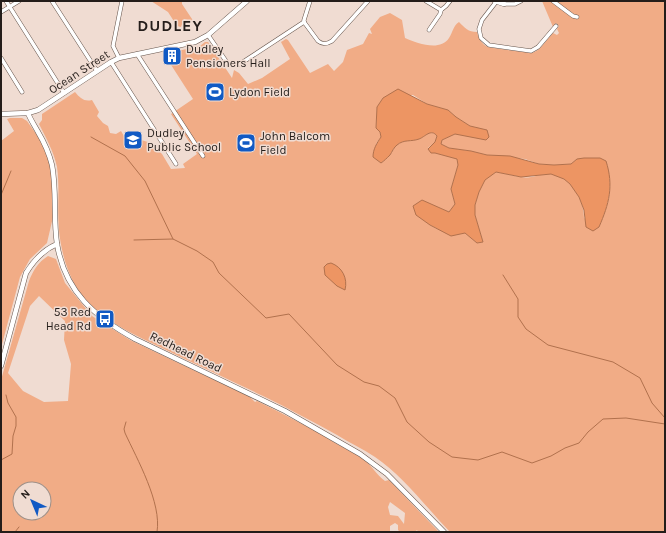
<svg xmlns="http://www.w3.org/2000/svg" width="666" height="533" font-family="Karla,sans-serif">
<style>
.green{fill:#f1ac86;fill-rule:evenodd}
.water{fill:#ed9563;stroke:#b1714d}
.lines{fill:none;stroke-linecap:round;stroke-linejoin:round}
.stream{stroke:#b1714d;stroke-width:1}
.street-casing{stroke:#67564d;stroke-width:4.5}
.secondary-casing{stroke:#67564d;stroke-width:5.5}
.street{stroke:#fff;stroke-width:3.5}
.secondary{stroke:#fff;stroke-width:4.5}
.labels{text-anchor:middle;stroke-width:3;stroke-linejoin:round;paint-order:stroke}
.poi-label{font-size:12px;fill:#241d1a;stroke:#f0dcd2;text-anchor:start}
.street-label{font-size:12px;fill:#241d1a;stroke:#f0dcd2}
.district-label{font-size:16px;font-weight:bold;letter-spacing:1px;fill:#241d1a;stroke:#f0dcd2}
</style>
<rect width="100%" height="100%" fill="#f0dcd2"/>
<!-- green -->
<g class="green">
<path d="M151,1h31v3l12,18 -10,-3 -3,8 -4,-1 -9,-14z"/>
<path d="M542,1h123v531h-215c-23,-24 -48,-57 -75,-75 -12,-8 -25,-14 -38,-22 -24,-13 -49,-27 -74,-39 -33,-16 -66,-31 -99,-47 -27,-13 -59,-27 -79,-50 -16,-18 -24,-46 -26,-69 -2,-21 1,-42 -2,-63 -3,-15 -11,-29 -18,-43l3,-4v-6l33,-22c5,6 9,10 17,8l7,12 -2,4 6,7 5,3 2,7 6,1 5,-3 7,12 10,-4 13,4 11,11 9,15 14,-1 -2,-4 14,-10 -26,-40 22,-15 -29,-45 36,-8 5,-4h3l24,36 2,-8 5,3 9,11 14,-6 28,-19 -8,-15 -1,-2 5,-3 2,1 22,33 18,-9 6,7 9,-9 4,-12 16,-6 6,-11 3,1 -2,-5 10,-12 10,-4 12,7 3,18c12,5 35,14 44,0 4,-6 4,-12 10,-16 6,6 9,10 18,10 2,6 4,12 11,15 3,1 41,6 44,6 8,-2 15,-14 21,-20l4,2 2,-2 -2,-4 2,-3 -3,-3 -3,4zM413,95l14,9 21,6 8,7 14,9 17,5 -32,3 -13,6 -1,4 8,4 22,3 16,4 38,4 14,5 15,1 17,-1 6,-5 31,13c6,20 -2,37 -9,55l-15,-9c0,-18 -12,-40 -32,-44 -11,-1 -21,5 -31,3 -9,-1 -17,-4 -25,-5l-11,7 -6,13 -4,13v10l8,27 -6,1 -12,-10 -28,-4 -7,-4 7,-18 12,5 6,-8 -4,-15 7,-24 -1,-7 -22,-5 -7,-5 7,-6 2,-6c-7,-8 -12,1 -19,3 -7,3 -14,0 -21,6 -3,2 -5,7 -7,10 -3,3 -6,6 -9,8l-5,-4v-15l5,-7 -1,-5 -4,-4 1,-21 6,-9z"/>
<path d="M10,118h12l5,3 12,17 8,17 5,18 1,44 -6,26 -17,16 -10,18 -19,71v-207l13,-10 -7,-12z"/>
<path d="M48,256l8,3 9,24 27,33 38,24 120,57 5,5 2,-1c27,13 54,27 80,43 8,5 18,9 26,15 10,7 12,15 22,22l4,-1 50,52h-21l-1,-2 -2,2h-15l-2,-2v-5l-3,-2 -5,3v6h-389v-152l28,-99c4,-10 9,-19 19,-25zM39,296l26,25 -1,19 7,24 -3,37 -24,1 -21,-11 -15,-18 22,-67zM20,489h24v24h-24zM390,502l15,11 -1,11 -6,-8 -8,-1 -2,-8z"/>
</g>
<!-- water -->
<g class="water">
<path d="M398,89l29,15 21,6 8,7 14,9 17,4 2,7 -3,3 -31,-6 -13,6 -1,4 8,4 22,3 16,4 23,1 29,8 15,1 17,-1 6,-5 7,-1h16l6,3c8,25 3,43 -7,66l-6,4 -7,-4 -2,-17 -5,-13 -9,-13 -6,-5 -13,-5 -30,3 -25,-5 -11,8 -6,12 -4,13v10l8,27 -6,1 -12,-10 -14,3 -21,-11 -14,-10 -3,-9 9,-6 27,12 6,-8 -4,-15 7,-24 -1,-6 -22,-6h-4l-3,-4 7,-7 2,-6c-6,-8 -12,1 -18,3 -8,3 -15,0 -22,6 -3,2 -5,7 -7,10 -3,3 -6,6 -9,8l-8,-6c0,-8 4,-14 8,-20l-1,-5 -4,-4 1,-21 6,-9z"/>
<path d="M331,263c11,4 17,15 14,27l-8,-4 -12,-11 -1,-8 3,-3z"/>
</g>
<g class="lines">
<!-- stream -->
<g class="stream">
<path d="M91,137l34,19 20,25 28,58"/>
<path d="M1,195l10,-24"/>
<path d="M134,240l39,-1 24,12 16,11 6,11 47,45 23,-4 48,51 27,17 15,4 16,12 12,24 22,20 23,15 26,3 24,-8 30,11 19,-7 14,-8 14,-5 9,-11 15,-13 23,-1 39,6"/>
<path d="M503,275l15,24v18l8,12 22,16 65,17 27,16 12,25 13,15"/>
<path d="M126,422l-2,7 1,4c12,26 37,70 32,99"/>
<path d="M1,460l11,-6 1,-18 3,-10v-9l-8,-14 -2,-8"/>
<path d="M44,497l1,-1"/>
<path d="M28,515l2,-2"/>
<path d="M15,532l4,-5"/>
</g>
<defs>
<g id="street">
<path d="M6,1l58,92"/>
<path d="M52,1l45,70"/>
<path d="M426,1l15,9"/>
<path d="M553,1l20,15 4,1"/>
<path d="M496,2l-14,18 -3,9 2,9 8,7 42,6 7,-4 18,-21"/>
<path d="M504,4h11l6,-3"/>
<path d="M441,10l5,-4 4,-5"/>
<path d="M1,12l18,-11"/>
<path d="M304,22l14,19c5,4 9,3 14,0l36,-40"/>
<path d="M304,22v-2l6,-19"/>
<path d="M429,30l11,-16 1,-4"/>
<path d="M208,35l20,29 6,1 6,-1 64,-42"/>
<path d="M137,54l66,102"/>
<path d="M1,58l21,34"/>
<path d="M119,58l-6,-12 9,-45"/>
<path d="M111,62l65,102"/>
</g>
<g id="secondary">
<path d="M495,1l9,3"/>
<path d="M28,113c2,6 7,13 10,19 6,10 11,21 14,33 5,26 1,53 5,79 8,48 38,73 78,95l150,72 75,43 27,20 57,58"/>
<path d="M1,114l27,-1 10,-3 73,-48 8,-4 76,-16 13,-7 39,-34"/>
<path d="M1,366l25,-93c8,-13 17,-23 31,-29"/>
</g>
</defs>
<!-- street casing -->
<use href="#street" class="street-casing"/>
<!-- secondary casing -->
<use href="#secondary" class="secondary-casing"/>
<!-- street -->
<use href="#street" class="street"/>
<!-- secondary -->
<use href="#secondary" class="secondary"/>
</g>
<!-- icons -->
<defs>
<symbol id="building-square" viewBox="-11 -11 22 22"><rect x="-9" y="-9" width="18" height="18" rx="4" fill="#115ac4" stroke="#f0dcd2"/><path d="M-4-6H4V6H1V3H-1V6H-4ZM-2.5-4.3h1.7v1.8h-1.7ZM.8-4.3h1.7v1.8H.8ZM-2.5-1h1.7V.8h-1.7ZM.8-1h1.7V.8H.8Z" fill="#fff"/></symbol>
<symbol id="stadium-square" viewBox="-11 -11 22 22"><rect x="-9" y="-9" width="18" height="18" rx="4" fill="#115ac4" stroke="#f0dcd2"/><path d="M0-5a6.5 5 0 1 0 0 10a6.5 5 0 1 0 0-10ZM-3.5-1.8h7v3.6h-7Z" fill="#fff"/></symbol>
<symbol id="school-square" viewBox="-11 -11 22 22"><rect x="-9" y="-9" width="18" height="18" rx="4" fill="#115ac4" stroke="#f0dcd2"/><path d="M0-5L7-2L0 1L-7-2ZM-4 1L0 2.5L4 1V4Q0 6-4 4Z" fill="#fff"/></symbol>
<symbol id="bus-square" viewBox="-11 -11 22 22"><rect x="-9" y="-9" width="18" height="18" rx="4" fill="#115ac4" stroke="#f0dcd2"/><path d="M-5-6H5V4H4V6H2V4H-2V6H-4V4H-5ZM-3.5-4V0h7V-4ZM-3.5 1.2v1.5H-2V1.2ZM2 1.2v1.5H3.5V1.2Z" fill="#fff"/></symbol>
</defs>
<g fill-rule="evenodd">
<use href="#building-square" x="161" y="45" width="22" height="22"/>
<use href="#stadium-square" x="204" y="81" width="22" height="22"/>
<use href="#school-square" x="122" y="129" width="22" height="22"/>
<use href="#stadium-square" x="235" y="132" width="22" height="22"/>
<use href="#bus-square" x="94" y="308" width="22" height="22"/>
</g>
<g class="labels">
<!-- poi labels -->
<g class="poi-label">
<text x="186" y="53">Dudley<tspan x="186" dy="14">Pensioners Hall</tspan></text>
<text x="229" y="96">Lydon Field</text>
<text x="147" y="137">Dudley<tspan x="147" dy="14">Public School</tspan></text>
<text x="260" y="140">John Balcom<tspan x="260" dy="14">Field</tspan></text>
<text x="91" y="316" text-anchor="end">53 Red<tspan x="91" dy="14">Head Rd</tspan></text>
</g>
<!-- street labels -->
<g class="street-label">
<text transform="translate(79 72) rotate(-33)" y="4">Ocean Street</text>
<text transform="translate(186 352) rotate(26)" y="4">Redhead Road</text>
</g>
<!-- district labels -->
<g class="district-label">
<text x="170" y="31">DUDLEY</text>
</g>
</g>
<!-- border -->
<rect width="666" height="533" fill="none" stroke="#241d1a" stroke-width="4"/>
<!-- north arrow -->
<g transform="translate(32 501) rotate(316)"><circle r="19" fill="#f0dcd2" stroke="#9e9088"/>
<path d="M0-3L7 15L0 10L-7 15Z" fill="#115ac4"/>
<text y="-6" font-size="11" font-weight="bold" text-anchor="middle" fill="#241d1a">N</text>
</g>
</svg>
